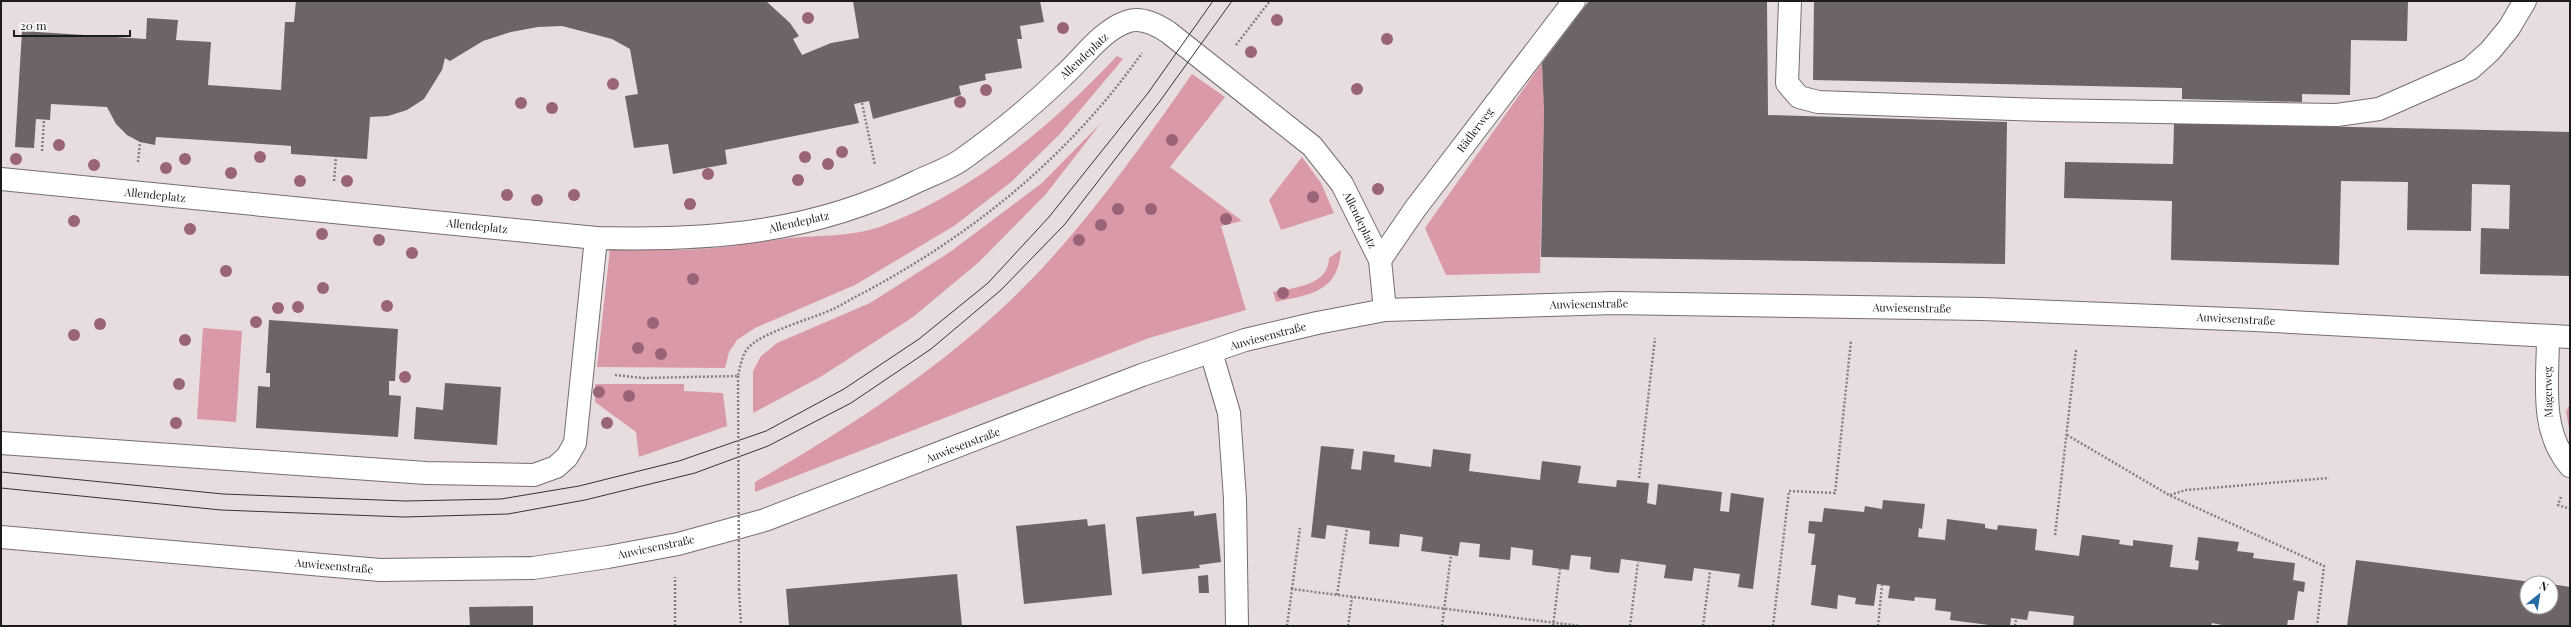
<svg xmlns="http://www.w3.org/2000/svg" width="2571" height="627" font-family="'Playfair Display',serif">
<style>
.green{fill:#da99a6}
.building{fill:#6c6466}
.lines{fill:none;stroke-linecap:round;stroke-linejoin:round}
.minor-casing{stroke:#756d6e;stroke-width:24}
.path{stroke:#857e80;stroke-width:2.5;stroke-dasharray:2 2;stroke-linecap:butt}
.minor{stroke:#fff;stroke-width:22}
.tram{stroke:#373334;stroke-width:1}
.path-bridge{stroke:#857e80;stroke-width:2.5;stroke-dasharray:2 2;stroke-linecap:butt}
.tree{fill:#996378}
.labels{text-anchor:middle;stroke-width:4;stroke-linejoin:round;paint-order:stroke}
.street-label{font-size:11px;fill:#1e1b1b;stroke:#fff}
</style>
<rect width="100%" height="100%" fill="#e7dddf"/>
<!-- green -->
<g class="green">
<path d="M1117,56l6,3 -63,75 -49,48 -57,44 -99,59 -100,43 -18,12 -8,12 -4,16 -128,-1 13,-118c30,0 60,2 90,0 30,-1 60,-8 90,-11 31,-3 63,-1 92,-12 92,-35 169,-100 235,-170z"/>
<path d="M1542,63l2,48 -4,162 -94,2 -21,-47z"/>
<path d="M1192,74l33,23 -55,70 72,54 -21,5 25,84 -97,28 -394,154v-10c95,-55 190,-116 268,-194 63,-63 118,-141 169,-214z"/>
<path d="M1101,123l-55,71 -67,68 -66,55 -91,59 -69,37v-42l8,-15 16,-13 93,-40 80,-51 92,-69z"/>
<path d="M1302,157l19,26 13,30 -53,17 -12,-30z"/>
<path d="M1341,250c-3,43 -31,44 -65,52l-3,-10c21,-4 56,-7 56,-34z"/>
<path d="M203,328l39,3 -6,91 -39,-3z"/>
<path d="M595,384h89v7l39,2 4,33 -88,31 -3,-25 -41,-30z"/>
<path d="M2570,404v29l-4,-21z"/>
</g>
<!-- building -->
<g class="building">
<path d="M296,1h470l24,22 9,13 -6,3 9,16 29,-12 28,-5 -6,-37h187l4,21 -24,4 2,13h-5l5,29 -37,6 1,6 -27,6 2,9 -88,24 -4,-18 -15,3 5,19 -134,27 2,14 -54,10 -5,-30 -34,4 -9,-52 13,-2 -8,-45 -18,-10 -50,-13 -24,1 -27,5 -28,9 -33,20 -5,-3 -3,12 -18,29 -17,11 -19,6 -18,1 -3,42 -76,-5v-8l-13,-1 -122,-8 -1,8 -15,-3 -13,-7 -11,-11 -9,-17 -56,-3 -1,16 -14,-1 -2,29 -19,-1 7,-116 124,8 1,-21 31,2 -2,20 35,2 -3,43 73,5 4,-68h9z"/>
<path d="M1589,1h178l1,114 239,7 -2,142 -464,-7 3,-146 -2,-48z"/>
<path d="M1814,1h594l-1,40 -56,-1 -1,55 -48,-1v8l-120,-3v-11l-369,-8z"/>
<path d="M2174,123l396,9v144l-90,-2 1,-46 28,1 1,-44 -38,-1 -1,47 -64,-1 1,-48 -67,-1 -2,84 -168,-5 1,-59 -108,-3 1,-36 108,2z"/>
<path d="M269,320l129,9 -3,52h-6v14l12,1 -3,41 -142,-9 2,-42 12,1v-14h-4z"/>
<path d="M445,383l56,4 -4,58 -83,-6 2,-32 27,3z"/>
<path d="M1321,446l33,3 -3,20 10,1 2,-19 32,4 -1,7 37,5 2,-18 38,5 -2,17 71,9 2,-19 39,5 -3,17 38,4 1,-7 32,3 -2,20 9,2 2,-21 64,8 -2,19 9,1 2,-19 33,5 -11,91 -15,-2 2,-13 -46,-6 -2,13 -28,-3 2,-13 -45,-6 -2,14 -13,-1 -16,-3 1,-12 -20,-2 -2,15 -37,-5 1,-15 -22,-3 -1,13 -31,-3 1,-13 -20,-2 -2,14 -37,-5 2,-14 -23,-3 -1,13 -30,-3 1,-13 -43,-6 -2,14 -14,-2z"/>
<path d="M1883,500l42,4 -3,25 -3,-1 -1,9 27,3 2,-21 38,5v4l12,2 1,-5 39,4 -2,21 44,6 3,-21 38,5 -1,4 14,2v-6l40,5 -3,22 28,3 1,-9 -4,-1 3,-23 41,5 -2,9 17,2 -1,5 42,5 -2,17 12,2 -1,10 -6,-1 -4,29h-6l-1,6h-60l-15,-3 -1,3h-138l1,-10 -45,-5 -2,9 -16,-2 -1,8h-13l-47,-6 1,-8 -16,-2 1,-11 -21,-2 -1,4 -26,-3 2,-12 -13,-2 -3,22 -19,-2 1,-6 -18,-3 -1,14 -26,-4 5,-40h-5l4,-31 -7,-1 1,-12 13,1 2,-14 40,4 1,-6 17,3z"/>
<path d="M1194,511v5l22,-3 5,49 -22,3 1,3 -58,6 -6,-57z"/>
<path d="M1087,519l1,7 17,-2 7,71 -88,9 -8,-78z"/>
<path d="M2356,560l176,22 -5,1v24h24v-23l19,3v39h-223z"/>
<path d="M957,574l5,52h-173l-3,-37z"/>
<path d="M1208,575l1,18h-10l-1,-17z"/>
<path d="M533,606v20h-63l-1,-19z"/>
</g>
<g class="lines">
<defs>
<g id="minor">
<path d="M1790,1l-3,82 12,14 19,5 226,8 293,5 42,-6 91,-40 20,-18 19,-23 16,-27"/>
<path d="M1,179l595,59c115,3 217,-5 322,-57 15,-7 33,-13 46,-23 35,-25 68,-52 99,-82 19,-17 38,-45 63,-54 14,-6 30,2 42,10l144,114 30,38 38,76 5,50"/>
<path d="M1380,260l35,-51 159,-208"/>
<path d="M2548,336c0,45 -9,94 22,130"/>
<path d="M1211,352l18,61 6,86 2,127"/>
<path d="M1,443l425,30 108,2 22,-8 11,-10 8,-14 21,-205"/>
<path d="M1,537l379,33 153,-2 75,-11 70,-13 87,-24 377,-145 103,-35 72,-17 68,-13 229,-7 368,6 273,11 315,17"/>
</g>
</defs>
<!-- minor casing -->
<use href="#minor" class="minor-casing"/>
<!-- path -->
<g class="path">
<path d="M1236,45l34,-44"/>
<path d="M862,103l13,62"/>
<path d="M42,151l2,-31"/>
<path d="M138,162l2,-20"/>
<path d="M334,181l2,-24"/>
<path d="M615,375l28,3 95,-2c2,-9 4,-21 10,-28 14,-16 64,-29 85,-39 11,-5 21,-12 32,-17 111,-60 204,-136 277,-239"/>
<path d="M2067,435l102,60 155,71 -7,60"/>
<path d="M1639,478l16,-140"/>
<path d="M2170,495l16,-5 143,-12"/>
<path d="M2561,497l-3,8 12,4"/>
<path d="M2055,535l21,-185"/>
<path d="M739,589l2,37"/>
<path d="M1292,589l8,-61"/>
<path d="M1337,595l10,-67"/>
<path d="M675,626v-49"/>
<path d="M1287,626l5,-37 288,37"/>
<path d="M1348,626l4,-29"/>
<path d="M1442,626l9,-71"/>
<path d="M1553,626l7,-57"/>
<path d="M1630,626l8,-64"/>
<path d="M1703,626l7,-55"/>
<path d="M1773,626l16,-135 46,2 16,-152"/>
<path d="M1878,626l4,-41"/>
<path d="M2015,626l1,-7"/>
</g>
<!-- minor -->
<use href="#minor" class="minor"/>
<!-- tram -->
<g class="tram">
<path d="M1,472l222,22 182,7 96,-2 78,-13 100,-25 87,-30 78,-42 75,-50 69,-56 61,-66 52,-65 47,-59 65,-92"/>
<path d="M1,488l220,22 183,7 104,-3 77,-14 110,-27 73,-27 83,-43 80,-54 70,-59 64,-66 95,-123 72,-100"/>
</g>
<!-- path-bridge -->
<path class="path-bridge" d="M738,376l1,213"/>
</g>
<!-- trees -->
<g class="tree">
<circle cx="808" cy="18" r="6"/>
<circle cx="1277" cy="20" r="6"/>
<circle cx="1063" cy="28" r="6"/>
<circle cx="1387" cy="39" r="6"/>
<circle cx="1251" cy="52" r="6"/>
<circle cx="613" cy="84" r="6"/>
<circle cx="1357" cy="89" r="6"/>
<circle cx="986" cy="90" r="6"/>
<circle cx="960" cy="102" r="6"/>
<circle cx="521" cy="103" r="6"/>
<circle cx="552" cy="108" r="6"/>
<circle cx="1172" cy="140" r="6"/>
<circle cx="59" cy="145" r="6"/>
<circle cx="842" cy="152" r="6"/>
<circle cx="260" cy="157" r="6"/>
<circle cx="805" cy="157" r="6"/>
<circle cx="16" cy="159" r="6"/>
<circle cx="185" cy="159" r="6"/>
<circle cx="828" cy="164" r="6"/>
<circle cx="94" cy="165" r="6"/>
<circle cx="166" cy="168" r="6"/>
<circle cx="231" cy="173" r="6"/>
<circle cx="708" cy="174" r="6"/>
<circle cx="798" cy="180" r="6"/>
<circle cx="300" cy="181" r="6"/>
<circle cx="347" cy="181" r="6"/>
<circle cx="1378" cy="189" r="6"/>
<circle cx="507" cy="195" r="6"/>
<circle cx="574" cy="195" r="6"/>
<circle cx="1313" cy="197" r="6"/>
<circle cx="537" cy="200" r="6"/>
<circle cx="690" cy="204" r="6"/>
<circle cx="1118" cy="209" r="6"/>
<circle cx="1151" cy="209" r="6"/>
<circle cx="1226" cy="219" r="6"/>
<circle cx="74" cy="221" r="6"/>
<circle cx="1101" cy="225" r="6"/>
<circle cx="190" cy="229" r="6"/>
<circle cx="322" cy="234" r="6"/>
<circle cx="379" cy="240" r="6"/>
<circle cx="1079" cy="240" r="6"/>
<circle cx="412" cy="253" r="6"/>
<circle cx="226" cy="271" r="6"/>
<circle cx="693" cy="279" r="6"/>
<circle cx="323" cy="288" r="6"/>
<circle cx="1283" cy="293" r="6"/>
<circle cx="387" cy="306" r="6"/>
<circle cx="298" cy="307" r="6"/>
<circle cx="278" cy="308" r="6"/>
<circle cx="256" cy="322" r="6"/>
<circle cx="653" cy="323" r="6"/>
<circle cx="100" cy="324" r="6"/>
<circle cx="74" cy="335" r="6"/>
<circle cx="185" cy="340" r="6"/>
<circle cx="638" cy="348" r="6"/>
<circle cx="661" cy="354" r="6"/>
<circle cx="405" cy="377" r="6"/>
<circle cx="179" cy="384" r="6"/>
<circle cx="599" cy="392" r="6"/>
<circle cx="629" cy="396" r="6"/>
<circle cx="176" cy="423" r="6"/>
<circle cx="607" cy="423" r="6"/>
</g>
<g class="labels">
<!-- street labels -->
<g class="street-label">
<text transform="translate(1084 56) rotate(-43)" y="4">Allendeplatz</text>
<text transform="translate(1475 130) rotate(-53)" y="4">Rädlerweg</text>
<text transform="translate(155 195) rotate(6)" y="4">Allendeplatz</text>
<text transform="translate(1360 220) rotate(64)" y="4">Allendeplatz</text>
<text transform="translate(799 222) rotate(-13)" y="4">Allendeplatz</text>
<text transform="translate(477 226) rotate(6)" y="4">Allendeplatz</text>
<text transform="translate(1589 304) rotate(-1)" y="4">Auwiesenstraße</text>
<text transform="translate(1912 308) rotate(1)" y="4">Auwiesenstraße</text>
<text transform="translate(2236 319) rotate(3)" y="4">Auwiesenstraße</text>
<text transform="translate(1268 336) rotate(-15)" y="4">Auwiesenstraße</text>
<text transform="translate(2548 392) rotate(-91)" y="4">Magerweg</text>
<text transform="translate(963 445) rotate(-21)" y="4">Auwiesenstraße</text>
<text transform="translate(656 547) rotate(-12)" y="4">Auwiesenstraße</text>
<text transform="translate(334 566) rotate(5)" y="4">Auwiesenstraße</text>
</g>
</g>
<!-- border -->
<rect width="2571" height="627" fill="none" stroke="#1e1b1b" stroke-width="4"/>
<!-- north arrow -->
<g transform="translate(2539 595) rotate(30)"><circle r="19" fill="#ffffff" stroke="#a5a4a4"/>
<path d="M0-3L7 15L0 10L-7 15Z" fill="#266ea2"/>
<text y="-6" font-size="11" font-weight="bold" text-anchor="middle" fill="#1e1b1b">N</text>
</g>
<!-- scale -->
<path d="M14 30v6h116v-6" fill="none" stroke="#1e1b1b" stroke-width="2"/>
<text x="20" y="30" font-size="12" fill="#1e1b1b" stroke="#ffffff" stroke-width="3" paint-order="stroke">20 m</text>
</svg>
